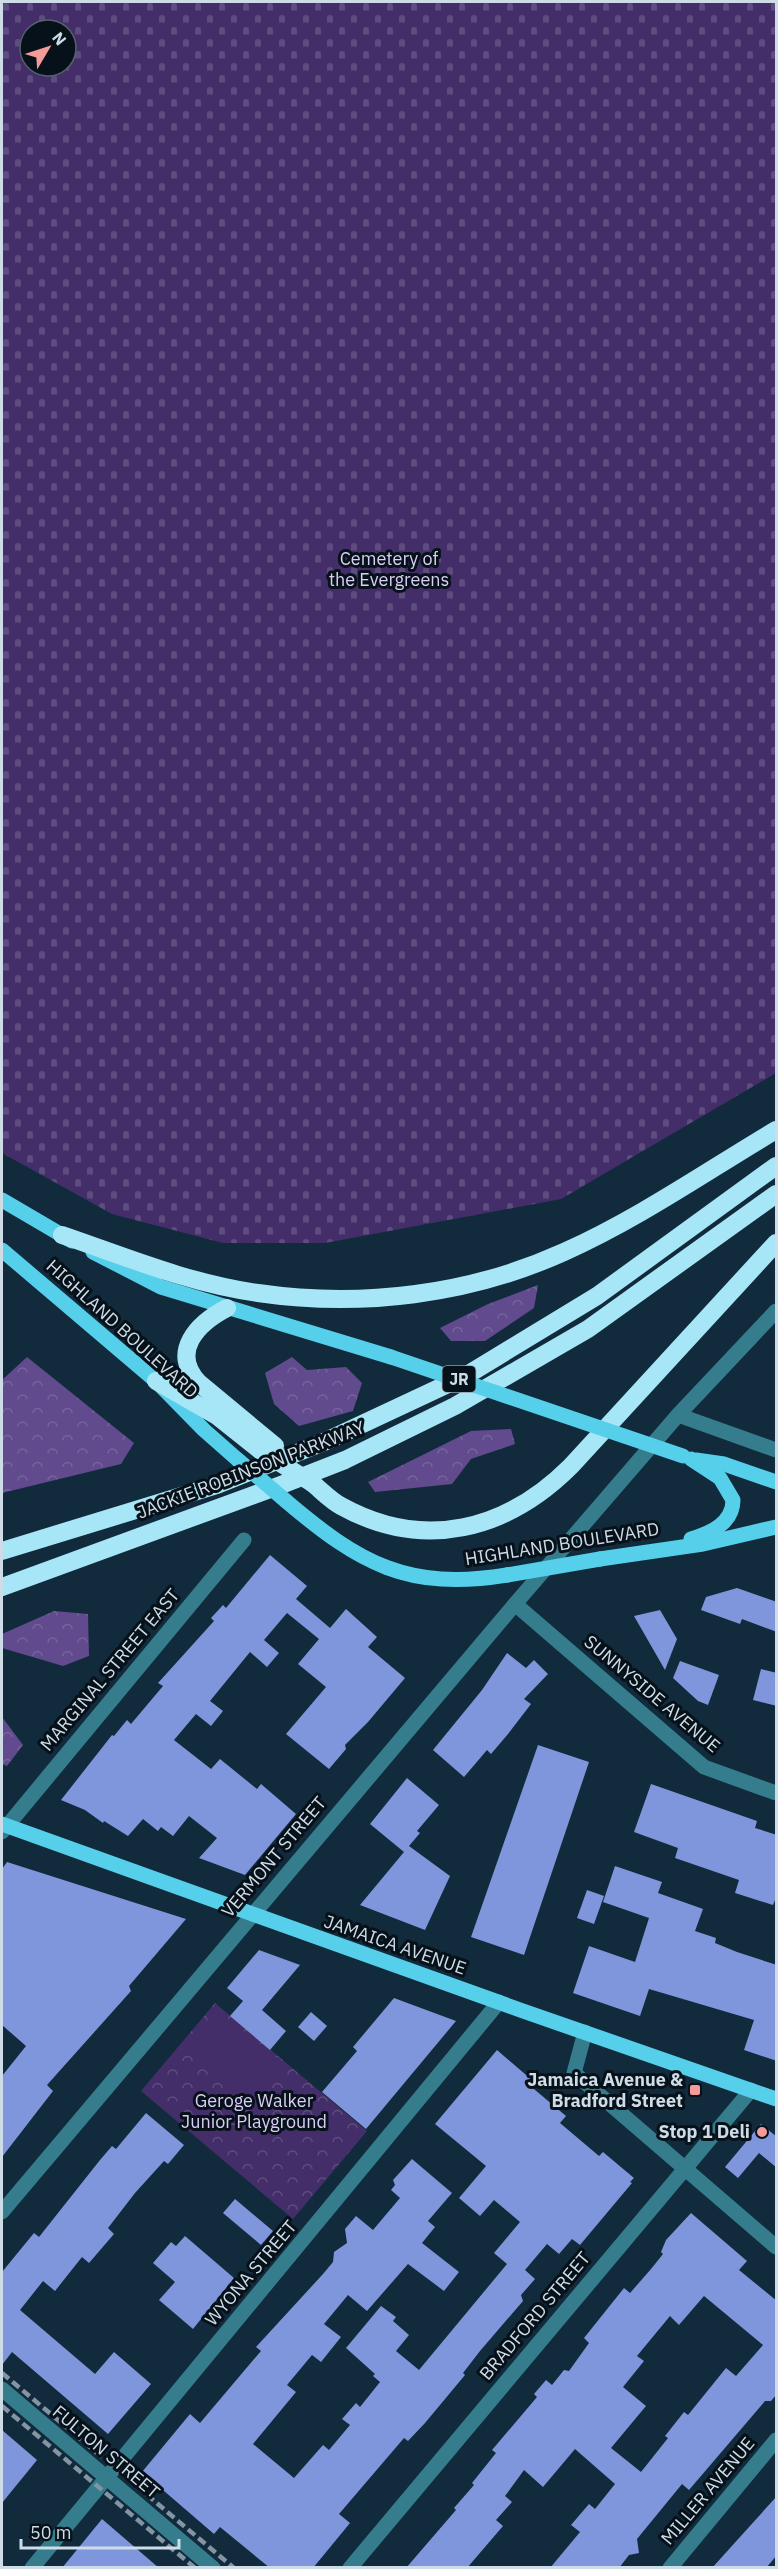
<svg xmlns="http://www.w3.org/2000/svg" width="778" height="2569" font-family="'IBM Plex Sans',sans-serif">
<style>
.forest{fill:url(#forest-crowns)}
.cemetery{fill:url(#cemetery-stones);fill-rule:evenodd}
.park{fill:url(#park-crowns)}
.garden{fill:#442e6a}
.building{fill:#8096dc;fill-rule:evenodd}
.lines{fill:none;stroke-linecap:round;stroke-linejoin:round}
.minor{stroke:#357d8d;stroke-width:15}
.major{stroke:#55cfea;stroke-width:15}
.highway{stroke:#a7e6f6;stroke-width:18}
.rail{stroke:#8395a3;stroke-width:4.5;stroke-dasharray:9 4.5;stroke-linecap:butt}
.major-bridge{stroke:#55cfea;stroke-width:15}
.highway-bridge{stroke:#a7e6f6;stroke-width:18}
.poi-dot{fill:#f59b9a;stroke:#071119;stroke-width:2}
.labels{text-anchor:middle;stroke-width:6;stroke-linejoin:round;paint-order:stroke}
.shield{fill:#071119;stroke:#929faa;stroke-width:1.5}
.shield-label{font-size:16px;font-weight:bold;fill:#cedce8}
.park-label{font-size:18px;fill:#d9cef6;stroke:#071119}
.street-label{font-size:18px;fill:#cedce8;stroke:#071119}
.poi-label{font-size:18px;font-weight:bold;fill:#cedce8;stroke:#071119;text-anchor:end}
</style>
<defs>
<pattern id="forest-crowns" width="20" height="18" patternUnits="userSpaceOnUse" patternTransform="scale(1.5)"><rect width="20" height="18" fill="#614a8d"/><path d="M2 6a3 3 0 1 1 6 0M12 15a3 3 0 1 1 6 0" fill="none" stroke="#76649d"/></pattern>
<pattern id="cemetery-stones" width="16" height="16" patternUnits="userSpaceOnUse" patternTransform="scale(1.5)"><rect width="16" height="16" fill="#442e6a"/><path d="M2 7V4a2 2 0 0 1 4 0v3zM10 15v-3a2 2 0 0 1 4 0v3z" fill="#5e4c7f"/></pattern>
<pattern id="park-crowns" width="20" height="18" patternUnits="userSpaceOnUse" patternTransform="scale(1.5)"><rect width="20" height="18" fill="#442e6a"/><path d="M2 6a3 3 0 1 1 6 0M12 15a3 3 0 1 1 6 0" fill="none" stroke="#5e4c7f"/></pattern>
</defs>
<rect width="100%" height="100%" fill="#112a3c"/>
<!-- forest -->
<g class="forest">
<path d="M538,1285l-4,23 -49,33h-34l-11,-13 48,-24z"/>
<path d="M27,1357l107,86 -13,21 -119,29v-113z"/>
<path d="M292,1357l15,13 39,-3 16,16 -9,28 -54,15 -25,-22 -9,-31z"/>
<path d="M511,1429l4,15 -44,15 -19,25 -77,8 -7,-10 103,-51z"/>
<path d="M54,1611l34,3 1,42 -26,10 -61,-18v-14z"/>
<path d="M2,1717l21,28 -16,21 -5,-2z"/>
</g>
<!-- cemetery -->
<path class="cemetery" d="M2,2h774v1071l-215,126 -236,44h-102l-111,-29 -110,-61zM30,30h36v36h-36z"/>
<!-- park -->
<path class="park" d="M215,2003l152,128 -74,88 -152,-128z"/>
<!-- garden -->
<path class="garden" d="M221,2013l60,48 -29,36 -59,-49z"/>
<!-- building -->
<g class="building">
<path d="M270,1555l37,31 -11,13 34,29 16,-19 31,28 -9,10 37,31 -37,44 -23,23 1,4 -17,20 -43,-35 40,-47 -28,-23 21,-25 -32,-26 -23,27 15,13 -12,14 -17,-15 -40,49 13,10 -12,15 -15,-12 -22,26 37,29 9,-10 37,30 4,-5 35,30 -51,61 -46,-17 18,-20 -28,-22 -16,20 -12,-9 -3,4 -15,-12 -15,17 -24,-15 -1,2 -18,-13 -24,-10 51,-65 2,1 13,-16 4,4 32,-38 -5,-3 56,-62 -3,-3 12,-13 3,3z"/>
<path d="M737,1588l40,14v30l-35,-13 -2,5 -39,-14 5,-13z"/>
<path d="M660,1610l17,29 -12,31 -31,-54z"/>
<path d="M507,1653l19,15 8,-8 14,14 -24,25 7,5 -23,30 -17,20 -4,-4 -23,27 -31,-27 49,-60z"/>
<path d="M680,1661l39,14 -11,30 -10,-4 -25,-23z"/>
<path d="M761,1669l16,4v33l-24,-6z"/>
<path d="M538,1745l51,17 -65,193 -53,-18z"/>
<path d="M407,1778l32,27 -22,26 3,2 -11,13 41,30 -25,54 -65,-25 44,-53 -34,-28z"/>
<path d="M651,1784l106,37 -2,7 22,7v60l-4,10 -38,-12 4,-13 -64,-22 3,-10 -44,-16z"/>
<path d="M7,1862l179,57 -57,67 2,5 -84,94 6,6 -51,66v-81l24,-30 -24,-21v-156z"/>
<path d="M615,1866l47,16 -4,11 45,16 -8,22 21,7 -1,5 22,9 40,13v96l-33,-11 10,-30 -105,-31 -9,27 -67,-23 16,-47 46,16 14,-44 -46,-16z"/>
<path d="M587,1890l17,6 -10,28 -17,-6z"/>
<path d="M259,1950l41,15 -38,45 24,21 -16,19 -40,-34 13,-15 -16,-13z"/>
<path d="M394,1998l62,23 -90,108 -44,-37 35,-41 -4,-4z"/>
<path d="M311,2012l16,14 -13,15 -16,-14z"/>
<path d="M497,2050l35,30 -4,4 38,32 -6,7 39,33 4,-4 31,26 -4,4 2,1 -52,62 -8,-6 -13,15 -12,-10 -22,26 10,9 -14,16 2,6 -43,50 -17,22 2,2 -40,48 -17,18 -4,-3 -65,76 11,9 -37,45h-43l-50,-41 -6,7 -72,-62 48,-58 10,9 49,-58 12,-14 -5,-4 67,-73 10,-12 1,-10 13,-9 -2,-14 11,-13 17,14 27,-32 -9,-8 4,-5 -2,-5 19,-21 40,34 -24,28 7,6 -13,16 37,29 -15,19 -36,-27 -41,47 -19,-16 -24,29 17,13 -20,25 -9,-7 -25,30 9,7 -43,52 41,34 29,-33 6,5 21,-25 -8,-6 14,-16 4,4 20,-25 -7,-6 2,-2 -29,-26 35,-42 15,11 -3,4 16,14 -13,16 23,19 88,-106 -13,-11 26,-31 -26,-22 -14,16 -21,-18 27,-32 -51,-42z"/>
<path d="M146,2113l38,32 -16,19 -4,-3 -29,32 -27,35 6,6 -25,29 -7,-6 -27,34 -12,-10 -23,29 75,64 19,-22 37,32 -43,50 -96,-82 -10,13v-93l32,-39 5,4 61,-77 12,-14 4,3z"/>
<path d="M761,2124l16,13v31l-18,-15 -21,25 -13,-11z"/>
<path d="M235,2199l38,32 -12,14 -38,-32z"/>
<path d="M691,2213l56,48 -8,9 38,31v93l-6,7h-6l-76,89 -7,-6 -45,55 2,14 -10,2 -10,13h-69l30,-36 -9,-7 18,-21 6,5 20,-25 -40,-35 -32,38 -19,-17 -19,26 7,6 -16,18 7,6 -36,42h-61l50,-58 -2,-2 20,-23 -2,-2 24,-30 -4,-3 45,-53 -3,-3 12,-14 6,5 12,-15 5,1 20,-28 -5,-5 40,-50 6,5 21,-24 12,-15 -2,-2 5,-12zM704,2296l59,49 -27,31 -10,-8 -38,47 -4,-3 -19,24 3,2 -27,34 -30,-24 35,-42 -23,-19 21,-26 -7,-5 33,-40 9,9z"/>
<path d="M185,2236l49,42 -41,51 -34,-29 16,-18 -22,-19 18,-21 5,4z"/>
<path d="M2,2430l35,30 -35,43z"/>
<path d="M777,2496v59l-11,13h-54z"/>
<path d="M102,2519l57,49h-97z"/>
</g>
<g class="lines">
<!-- minor -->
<g class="minor">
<path d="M678,1415l98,35"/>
<path d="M515,1604l189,163 72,26"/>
<path d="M2,1832l242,-292"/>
<path d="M585,2032l-11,41 202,174"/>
<path d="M2,2212l513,-608 163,-189 98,-104"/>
<path d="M2,2389l211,179"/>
<path d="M32,2568l467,-566"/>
<path d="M350,2568l401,-478"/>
<path d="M670,2568l106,-128"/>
</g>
<!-- major -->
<g class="major">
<path d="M2,1200l70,41"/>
<path d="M2,1250l154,131 48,49 34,30"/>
<path d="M93,1252l68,35 230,70"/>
<path d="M691,1459l29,19 13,22c0,23 -22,33 -42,39"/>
<path d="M696,1460l28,4 52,18"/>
<path d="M286,1501c74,63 122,90 221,74"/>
<path d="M600,1559l103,-15 73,-17"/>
<path d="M2,1824l521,187 253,88"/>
</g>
<!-- highway -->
<g class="highway">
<path d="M62,1235c64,22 129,49 196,58 103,15 211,2 306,-41 74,-33 143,-81 212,-122"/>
<path d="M227,1308c-29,15 -58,44 -28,75l76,63"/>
<path d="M156,1381l61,35 44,35"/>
<path d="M312,1483c9,7 18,17 29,23 83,46 166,24 230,-40l205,-223"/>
<path d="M2,1551l215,-66 107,-43 143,-67 130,-79 179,-130"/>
<path d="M2,1587l279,-102 64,-25 110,-54 133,-77 188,-135"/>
</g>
<!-- rail -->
<g class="rail">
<path d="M2,2373l232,195"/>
<path d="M2,2406l193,162"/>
</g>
<!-- major-bridge -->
<g class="major-bridge">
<path d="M391,1357l292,99"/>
<path d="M238,1460l48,41"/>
<path d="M507,1575l93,-16"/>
</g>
<!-- highway-bridge -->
<path class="highway-bridge" d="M261,1451l51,32"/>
</g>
<!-- markers -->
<g class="poi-dot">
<rect x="689" y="2084" width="12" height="12" rx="3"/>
<circle cx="762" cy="2132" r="6"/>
</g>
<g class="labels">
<!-- shield labels -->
<rect class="shield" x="442.5" y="1366" width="33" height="26" rx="4.5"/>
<g class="shield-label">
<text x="459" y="1385">JR</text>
</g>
<!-- park labels -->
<g class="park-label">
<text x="389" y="565">Cemetery of<tspan x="389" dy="21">the Evergreens</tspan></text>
<text x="254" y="2107">Geroge Walker<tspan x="254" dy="21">Junior Playground</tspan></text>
</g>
<!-- street labels -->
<g class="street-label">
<text transform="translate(122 1329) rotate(42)" y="6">HIGHLAND BOULEVARD</text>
<text transform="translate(251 1470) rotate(-21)" y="6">JACKIE ROBINSON PARKWAY</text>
<text transform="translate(562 1544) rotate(-9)" y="6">HIGHLAND BOULEVARD</text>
<text transform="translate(110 1670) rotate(-50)" y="6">MARGINAL STREET EAST</text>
<text transform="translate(652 1694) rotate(40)" y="6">SUNNYSIDE AVENUE</text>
<text transform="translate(274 1857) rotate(-50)" y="6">VERMONT STREET</text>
<text transform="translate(395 1945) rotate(19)" y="6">JAMAICA AVENUE</text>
<text transform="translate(251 2273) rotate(-50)" y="6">WYONA STREET</text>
<text transform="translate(535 2316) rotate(-50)" y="6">BRADFORD STREET</text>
<text transform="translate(106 2452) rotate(40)" y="6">FULTON STREET</text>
<text transform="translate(708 2491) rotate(-50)" y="6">MILLER AVENUE</text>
</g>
<!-- poi labels -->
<g class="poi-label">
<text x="683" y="2086">Jamaica Avenue &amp;<tspan x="683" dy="21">Bradford Street</tspan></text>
<text x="750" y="2138">Stop 1 Deli</text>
</g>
</g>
<!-- border -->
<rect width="778" height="2569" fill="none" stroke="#cedce8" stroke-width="6"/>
<!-- north arrow -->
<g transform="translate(48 48) rotate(51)"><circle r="28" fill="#071119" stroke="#57626c" stroke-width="1.5"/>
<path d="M0-4.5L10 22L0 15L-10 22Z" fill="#f59b9a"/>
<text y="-9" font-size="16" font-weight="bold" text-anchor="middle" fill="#cedce8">N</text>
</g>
<!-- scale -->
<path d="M21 2539v9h158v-9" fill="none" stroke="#cedce8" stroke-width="3"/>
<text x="30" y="2539" font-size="18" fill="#cedce8" stroke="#071119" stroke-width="4.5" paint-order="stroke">50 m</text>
</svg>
